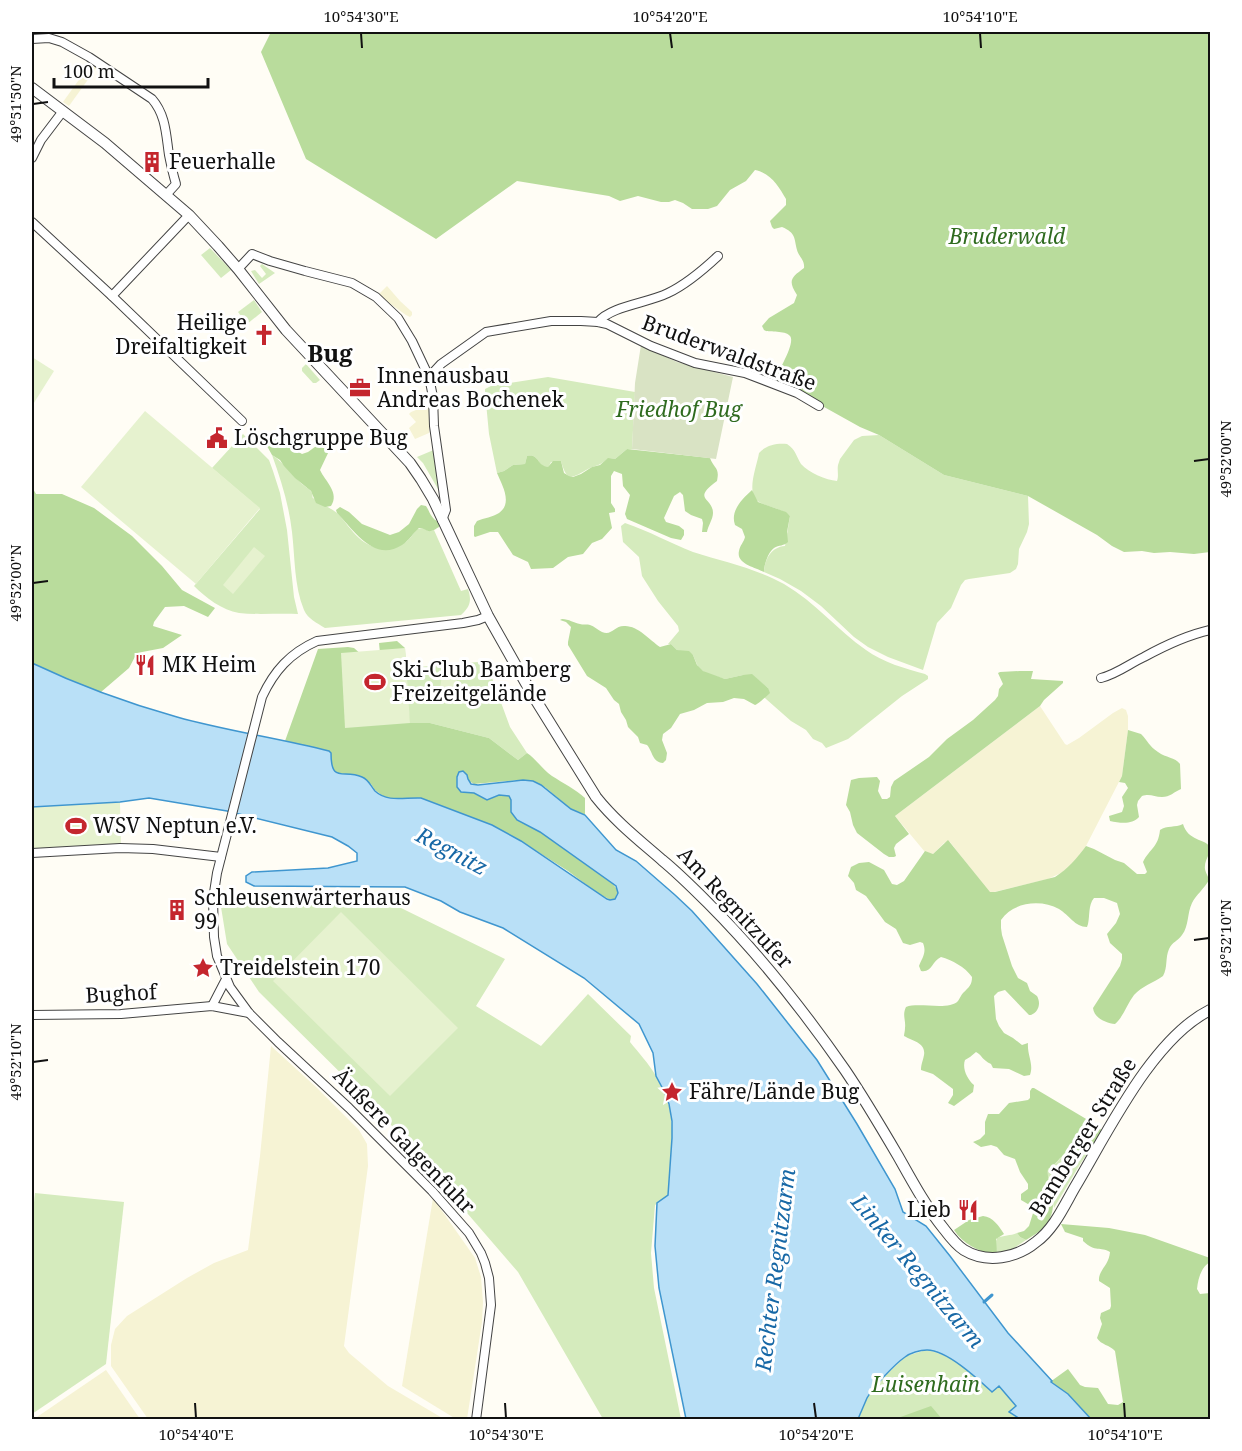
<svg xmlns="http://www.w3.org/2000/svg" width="1242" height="1451" font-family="'Noto Serif',serif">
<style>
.farmland{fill:#f6f3d4}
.green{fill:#d5ebbd}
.forest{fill:#b9dc9c}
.cemetery{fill:#d9e3c4}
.pitch{fill:#e6f2cf}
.water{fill:#b9e0f7;stroke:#3f96cf;stroke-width:1.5}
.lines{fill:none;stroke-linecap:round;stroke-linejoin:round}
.stream{stroke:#3f96cf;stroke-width:3}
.minor-casing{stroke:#444;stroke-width:10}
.tertiary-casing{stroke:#444;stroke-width:12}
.minor{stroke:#fff;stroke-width:8}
.tertiary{stroke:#fff;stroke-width:10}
.ticks{fill:none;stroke:#111;stroke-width:2}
.labels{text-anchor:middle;stroke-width:6;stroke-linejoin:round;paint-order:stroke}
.poi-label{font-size:21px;fill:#111;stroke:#fff;text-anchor:start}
.park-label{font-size:21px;font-style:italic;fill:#2f6b1f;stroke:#fff}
.street-label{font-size:21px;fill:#111;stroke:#fff}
.water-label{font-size:22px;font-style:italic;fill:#1768a6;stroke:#fff}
.quarter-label{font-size:24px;font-weight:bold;fill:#111;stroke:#fff}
.neatline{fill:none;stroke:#111;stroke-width:2}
.ticks-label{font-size:15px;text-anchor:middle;fill:#111}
</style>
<rect width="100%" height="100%" fill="#fffdf5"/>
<!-- farmland -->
<g class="farmland">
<path d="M91,63l6,4 -28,39 -6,-4z"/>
<path d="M387,286l13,15 12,11v3l-2,2 -4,-2 -28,-20z"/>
<path d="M431,404l-2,29 -14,6 -6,-11 7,-6 -7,-8 2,-2z"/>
<path d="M1040,706l25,38 2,1 12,-7 34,-25 9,-5 4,2 2,6v14l-6,46 -36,70 -11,15 -12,11 -15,7 -54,13h-5l-39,-50 -6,1 -11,11 -8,-2 -30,-36z"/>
<path d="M271,1046l45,41 43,43 8,14 1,22 -24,180 5,7 39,33 56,33h-296l-37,-53v-21l4,-16 12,-13 60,-38 27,-15 34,-13 12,-94z"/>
<path d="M433,1198l42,60 6,19 2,25 -1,20 -15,97h-11l-54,-33z"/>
<path d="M106,1370l34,49h-106z"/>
</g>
<!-- green -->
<g class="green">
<path d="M210,248l21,22 -10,8 -20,-23z"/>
<path d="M262,264l13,9 -16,11 -8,-13 4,-1 7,8 4,-4 -6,-8z"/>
<path d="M254,300l8,12 -15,12 -9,-12z"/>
<path d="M306,364l14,16 -4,3h-3l-11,-12v-3z"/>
<path d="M548,377l87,15 -3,57h-5l-12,10c-7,-1 -8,0 -13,4 -4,3 -9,3 -14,6 -16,9 -21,14 -27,-8l-10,1 -3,6c-11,-2 -9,-15 -21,-12l-2,8 -12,1 -9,6 -7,2 -8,-39 -4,-42v-3l6,-3z"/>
<path d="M243,434l26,26 4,11 7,22 7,37 7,67 4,17c-19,-1 -40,1 -59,-1 -17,-3 -33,-15 -45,-27l66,-77 -48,-41z"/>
<path d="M879,435l65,40 84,21 1,28 -2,8 -8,17 -1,15 -2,5 -6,4 -41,6 -4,1 -4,5 -10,23 -14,15 -14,47 -35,-13 -20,-10 -14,-10 -33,-31 -20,-15 -21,-12 -16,-7c1,-13 7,-25 21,-26l5,-30c-9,-8 -21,-8 -31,-14 -14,-8 -2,-36 0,-49 7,-8 18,-10 28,-9 9,6 9,12 14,20 8,9 25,16 36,17 2,-6 0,-10 1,-16l2,-6 14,-19 8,-4z"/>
<path d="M436,449l6,47 -19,-33 -6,-6z"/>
<path d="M272,455c11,7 19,19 29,28 3,3 9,6 11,10 1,2 0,4 1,5 8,6 16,9 24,15 8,8 14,18 22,25 13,12 30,13 45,5 5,-2 9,-9 13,-14l8,-1 3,3h3l3,-1 27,61 7,-2c4,12 2,18 -7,26l-136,13c-8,-5 -17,-9 -21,-18 -10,-24 -9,-53 -12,-78 -3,-27 -11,-52 -20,-77z"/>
<path d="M625,523c24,8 45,20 68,29 31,10 62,16 91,32 31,18 53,46 82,66 16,12 40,19 59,24l3,2v3l-26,17 -54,43 -22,9 -4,-5 -9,-4 -7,-9 -15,-9 -25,-22 -2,-2 4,-9 -16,-13h-9l-18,4 -17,-5 -9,-5 -6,-14 -16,-5 -6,-6h-3l11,-13 -1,-5 -20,-25 -16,-25 -3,-19 -16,-15 -2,-16z"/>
<path d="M478,662l10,5 22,60 17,26 -9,7 -29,-22 -59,-15h-20l-4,-55z"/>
<path d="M259,904l83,1 59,3 104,51 -29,47 65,40 47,-52 43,42 -1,6c9,11 19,22 26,34 24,35 15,79 12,120l-13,9 -4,48 3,35 27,131h-78l-85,-147 -139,-161 -120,-119 -32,-48 -6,-37z"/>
<path d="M1091,1148l-12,18 -25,42 -7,-31 1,-8c8,-4 13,-13 19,-16 7,-3 16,-2 24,-5z"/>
<path d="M35,1193l89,9 -18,162 -74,50v-193z"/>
<path d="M1017,1233l3,4 6,3 -18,12 -11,1 -2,-9 2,-6c7,-3 13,-2 20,-5z"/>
<path d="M926,1350c26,4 48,25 66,42l7,-6 17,21 -6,5 10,7 -162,1 10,-24 20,-23 18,-17z"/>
</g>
<!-- forest -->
<g class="forest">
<path d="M271,32h939v520l-16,2 -24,-2 -16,1 -12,-2 -18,1 -12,-6 -15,-11 -69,-39 -84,-21 -65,-40 -19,-8 -61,-34 -26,-11c4,-8 23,-39 17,-46 -3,-5 -18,-4 -24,-5l-2,-1 -2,-4 7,-8 25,-15 3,-8c-10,-15 -5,-18 7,-27 1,-8 -5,-11 -7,-18 -3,-12 -1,-17 -15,-23l-8,2 -2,-2 -2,-6 16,-16v-6c-7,-12 -15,-26 -31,-29l-9,11 -16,9 -13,16 -9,3h-16l-9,-6 -8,-3 -6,2h-8l-23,-6 -18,5 -11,-5 -92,-15 -81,58 -130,-80 -45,-107z"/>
<path d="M273,435l17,2 7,14 5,3 6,-2 11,-8 8,2 2,5 -9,19c5,11 20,23 11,36l-6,1 -9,-4 -5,-12 -16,-13 -11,-12 -4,-6 -8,-5 -5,-9 -1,-6z"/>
<path d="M627,449l83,9c4,11 10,9 7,23 -26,19 -4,16 -4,32 0,6 -5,13 -6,19h-5l1,-9 -1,-4 -11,-4 -6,-4 -2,-16 -3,-3 -6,4 -10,22 2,4 13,4 5,4v5l-3,5 -10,-2 -44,-19 -2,-5 5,-19 -7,-9 -1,-12 -8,-3 -3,5v27l4,6v3l-6,1 3,15 -10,11 -10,4 -9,11 -15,3 -15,11 -22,1 -3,-7 -15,-7 -15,-23h-8l-15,5 -1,-1v-10l3,-5c7,-3 16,-4 22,-8 14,-10 3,-28 -2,-40l7,-2 9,-6 12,-1 2,-8c12,-3 10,10 21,11l5,-6h8l3,12 5,3 4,1 8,-3 11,-7 8,-2 8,-7 7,1z"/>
<path d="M32,487l4,7h26l32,14 38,28 30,30 20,24 33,18 -7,9 -24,-11 -19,1 -11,15 -1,4 29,9 -19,13 -26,5 -8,15 -28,24 -18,-6 -51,-23z"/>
<path d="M752,490l6,12 28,10 4,4 -3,16 1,10c-4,4 -9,3 -14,6 -6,4 -10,17 -10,24 -9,-5 -28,-8 -25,-21 1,-6 5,-9 6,-14l-3,-8 -7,-4c-5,-14 7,-26 17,-35z"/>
<path d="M421,505l5,1c4,6 5,13 13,16v5c-2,1 -6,4 -8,4 -4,1 -6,-3 -12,-3 -6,5 -10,13 -17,17 -28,18 -48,-15 -65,-32l-1,-3 4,-3 9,5 13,12 28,11 9,-3 10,-8 8,-15z"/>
<path d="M562,619c7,0 12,4 18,5 2,1 8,0 10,1 4,1 8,5 12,7 10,4 12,-6 22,-6 13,-1 26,14 36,21l11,-3 6,6 12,1 4,4 4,10 6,6 22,8 18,-4 9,-1 16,14 2,5c-2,2 -12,11 -15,12l-11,-6 -10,-1 -11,4 -16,1 -13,7 -14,4 -9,14 -8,6 -1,6 5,13 -1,7 -3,3c-11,-1 -10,-11 -16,-18l-7,-2 -2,-6 -10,-10 -2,-7 -5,-8 -2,-8 -5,-4 -8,-12 -19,-12 -19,-31v-3l3,-15 -5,-5 -6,-2z"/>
<path d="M397,641l8,7 1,20 -26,-15 -1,-10z"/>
<path d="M348,647l6,1 54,48 2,27h20l59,15 29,22 9,-7c9,6 16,17 25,23 11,7 23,13 33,22v17l-14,-6 -26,-22 -25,-7 -46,4 -5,-3 -2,-6 -1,18h8l13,7 12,-5 10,1 2,4v6l6,14 23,12 73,52 5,7 -3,8 -4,1 -12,-6 -31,-23 -47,-30 -29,-16 -71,-27 -30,1 -8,-3 -8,-6 -4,-6 -36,-12 -3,-5 -3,-16 -44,-10 33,-92z"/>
<path d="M1020,671h13l-2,8 32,2v2l-19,17 -4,6 -145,110 14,18 -13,10 -2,4 2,8 -2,1h-5l-5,-3 -27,-21 -4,-8 -3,-13 -4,-7 5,-25 8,-2 18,-1 3,4 -2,10 4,8h5l3,-2 1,-10 3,-6 35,-24 18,-18 26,-19 22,-20 3,-4 1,-7 4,-5 -5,-11 2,-1z"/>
<path d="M1128,730l13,4c7,7 8,12 17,18 8,6 17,5 22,12l1,25c-7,3 -11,8 -19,8 -8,0 -12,-4 -20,-1l-4,5 -1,4 2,12c-7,8 -19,6 -29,4l-1,-5 13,-4 2,-6 -2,-9 6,-9 -3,-5 -6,-1 3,-6z"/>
<path d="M1183,824c5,17 22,15 26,22 3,7 -4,13 -4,20 -1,5 3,9 4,14 -5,9 -13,15 -17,23 -5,10 -3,23 -10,32 -4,6 -10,7 -13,14 -4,9 -1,18 -6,27 -10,7 -21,10 -29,19 -7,9 -10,21 -19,29 -9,-1 -21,-6 -22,-16l27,-42 2,-7v-5l-12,-11 -3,-9 9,-11 4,-9 -3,-11 -13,-5h-10c-6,7 -4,18 -6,26l-1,3c-12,0 -18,-12 -28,-18 -18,-10 -46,-7 -58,11v8l1,7 10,31 6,12 9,5 3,8 7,5c4,7 2,16 -6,19h-2l-24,-25 -7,2 -4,4 2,23 3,7 5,7 9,5 9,7 6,-2c-1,12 6,21 2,32l-6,1 -15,-7 -16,-1 -2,-4c-9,-4 -9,-9 -15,-12l-6,5 -5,3c-3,8 2,19 9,25l-1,7 -19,14 -6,-3 5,-8v-6l-20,-15 -12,-4c0,-6 2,-9 3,-15 2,-12 -11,-14 -20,-19 0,-2 1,-5 1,-8 1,-8 -3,-13 1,-21 13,-5 43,4 52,-6 2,-3 3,-6 5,-8 6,-6 9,-8 9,-16 -7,-10 -20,-17 -31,-20 -9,4 -9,16 -20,14l-2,-5c3,-8 8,-13 4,-23l-3,-1 -10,3 -7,-2 -7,-14 -11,-7 -19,-26 -10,-6 -2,-7 -6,-7 3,-9 8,-4 10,-1 15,8 8,14 5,1 7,-4 21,-30 8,3 15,-14 42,52h5l60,-15c13,-8 22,-19 31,-31l8,3 21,11 9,3 13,11h8l2,-2 -4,-10c7,-14 15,-14 17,-32 7,-5 15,-2 23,-6z"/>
<path d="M1032,1088h2l64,38 4,5c-6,9 -9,19 -20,20 -5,1 -10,0 -15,2 -7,3 -11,12 -19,16 -1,8 1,12 3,19 6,26 -1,39 -25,52l-6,-3 -3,-4 7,-2 5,-5 5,-16 -1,-3 -12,-7v-6l7,-5v-5l-8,-12 -5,-13 -11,-4 -7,-8 -6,-2 -10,2 -8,-5 7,-3 5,-5v-12l3,-8h11l10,-11 19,-3 2,-2v-7z"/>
<path d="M983,1216c10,1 16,10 21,18l-8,5 1,14 -3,2c-16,-4 -31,-11 -40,-25l15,-10z"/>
<path d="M1061,1224l48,4 36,7 65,23v4c-9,5 -12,17 -13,27l3,5 10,-1v126h-119l-23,-25 -18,-12 18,-13 12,16 5,2 13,1 10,16 10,1 5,-3 -8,-51c-5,-6 -14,-6 -18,-13l5,-14 -2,-6 1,-5 9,-4 1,-3 -1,-18 -11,-7c-1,-11 10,-15 11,-29 -10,-6 -14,1 -27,-11v-3l-18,-6z"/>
<path d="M931,1406l11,13h-47z"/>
</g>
<!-- cemetery -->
<path class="cemetery" d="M641,345l36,17 56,15 -17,82 -84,-10 3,-66z"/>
<!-- pitch -->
<g class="pitch">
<path d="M32,357l22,14 -22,35z"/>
<path d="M145,411l115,97 -64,76 -115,-97z"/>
<path d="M254,547l11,9 -32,38 -10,-9z"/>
<path d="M405,648l5,75 -65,5 -4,-75z"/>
<path d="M442,676l15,2 -1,12 -16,-2z"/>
<path d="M120,802l1,43 -89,4v-42z"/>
<path d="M341,912l117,116 -68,68 -117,-115z"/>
</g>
<!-- water -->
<path class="water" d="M32,663c46,22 95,40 145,54 50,14 101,21 152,34l2,2c0,31 12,16 31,24 7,3 8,8 13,14 13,12 30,6 46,7l71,27 29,16 86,58 3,1 5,-1 3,-6 -2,-7 -76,-54 -23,-12 -6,-8v-12l-2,-4 -10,-1 -12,5 -13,-7 -13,-1 -4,-5v-10l2,-5 4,-1 4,4 1,4 3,5 7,1 45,-5 10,1 8,4 30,24 14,6 31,35 20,11 39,34 17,16 65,73 60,76 40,64 38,65 8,23 23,14 24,30 58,77 44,48 -1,1 17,12 23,25h-71l-11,-7 7,-6 -17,-20 -7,6c-14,-13 -45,-42 -65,-42 -7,0 -17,3 -22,7 -10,7 -32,30 -38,41 -3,7 -6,14 -9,21h-172l-27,-131 -4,-42 2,-43 11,-8 4,-57v-17l-3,-17 -5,-13 -8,-15 -3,-23 -14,-29 -55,-46 -81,-50 -43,-16 -19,-11 -36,-14 -151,-1 -8,-4v-6l6,-4 76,-4 29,-7v-8l-9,-7 -16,-9 -105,-26 -78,-13 -29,4 -88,5z"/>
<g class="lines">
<!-- stream -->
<path class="stream" d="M984,1302l8,-7"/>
<defs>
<g id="minor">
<path d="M32,39l17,-1 13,4 27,15 63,42c14,16 14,36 17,56 2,10 4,19 7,29l-10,11"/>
<path d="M32,158l9,-18 22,-29"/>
<path d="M32,222l80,74 130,125"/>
<path d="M238,269l14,-15 18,7 35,10 47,12 24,14 22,21 14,23 17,36 4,20 1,29 12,84 -4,10"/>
<path d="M112,296l77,-81"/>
<path d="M598,322c13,-16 50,-19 70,-29 19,-9 35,-23 50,-37"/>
<path d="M429,377l12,-13 45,-32 65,-11h30l17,1 9,2 44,22 44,17 50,10 52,20 22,13"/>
<path d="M1101,678c16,-4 28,-14 43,-21 20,-11 44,-22 66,-27"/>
<path d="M32,853l88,-5 33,1 68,8"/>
<path d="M212,1006l14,-27"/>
<path d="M32,1015l89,-1 91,-8 37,7"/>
<path d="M476,1420l15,-115 -2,-27 -4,-15 -4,-10 -12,-20 -37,-42 -83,-83 -71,-66 -29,-29 -19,-26 -13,-31 -3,-19 -1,-38 4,-26 45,-176c12,-26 28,-44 55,-56l146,-18 15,-3 10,-4"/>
</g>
<path id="tertiary" d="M32,88l73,55 84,72 29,31 20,23 48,61 124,133 11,16 12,20 55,117 44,78 64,103c19,24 43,43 66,63 16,13 31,28 46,43 51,51 96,108 137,167 19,28 36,57 53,86 14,25 28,51 46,73 6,8 12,16 20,21 23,14 53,8 72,-8 18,-13 28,-36 39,-55 33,-55 77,-148 135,-177"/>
</defs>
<!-- minor casing -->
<use href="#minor" class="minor-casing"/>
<!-- tertiary casing -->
<use href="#tertiary" class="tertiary-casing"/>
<!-- minor -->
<use href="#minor" class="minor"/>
<!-- tertiary -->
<use href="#tertiary" class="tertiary"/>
</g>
<!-- ticks -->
<path class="ticks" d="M361,33l1,15M670,33l2,15M980,33l1,15M33,104l15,-2M1194,461l15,-2M33,583l15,-2M1194,940l15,-2M33,1062l15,-2M195,1403l1,15M505,1403l1,15M814,1403l2,15M1124,1403l1,15"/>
<!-- icons -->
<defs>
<symbol id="building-bare" viewBox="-9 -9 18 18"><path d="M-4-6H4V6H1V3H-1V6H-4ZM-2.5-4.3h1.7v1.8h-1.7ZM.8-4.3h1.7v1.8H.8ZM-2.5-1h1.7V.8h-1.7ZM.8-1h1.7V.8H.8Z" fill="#c4262e" stroke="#fff" stroke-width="2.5" paint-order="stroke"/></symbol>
<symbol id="church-bare" viewBox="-9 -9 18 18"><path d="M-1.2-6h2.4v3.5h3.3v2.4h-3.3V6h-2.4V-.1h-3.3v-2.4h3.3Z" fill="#c4262e" stroke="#fff" stroke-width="2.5" paint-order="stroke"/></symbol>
<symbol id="office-bare" viewBox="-9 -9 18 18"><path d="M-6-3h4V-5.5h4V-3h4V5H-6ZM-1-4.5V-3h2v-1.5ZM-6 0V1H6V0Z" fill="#c4262e" stroke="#fff" stroke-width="2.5" paint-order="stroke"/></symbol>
<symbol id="civic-bare" viewBox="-9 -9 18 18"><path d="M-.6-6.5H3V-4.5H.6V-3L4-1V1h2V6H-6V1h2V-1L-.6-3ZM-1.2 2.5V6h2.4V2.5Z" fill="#c4262e" stroke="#fff" stroke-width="2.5" paint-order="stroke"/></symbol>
<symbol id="restaurant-bare" viewBox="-9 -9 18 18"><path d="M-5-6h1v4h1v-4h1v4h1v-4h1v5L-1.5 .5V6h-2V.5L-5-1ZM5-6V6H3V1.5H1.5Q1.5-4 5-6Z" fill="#c4262e" stroke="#fff" stroke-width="2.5" paint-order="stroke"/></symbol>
<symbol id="stadium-bare" viewBox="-9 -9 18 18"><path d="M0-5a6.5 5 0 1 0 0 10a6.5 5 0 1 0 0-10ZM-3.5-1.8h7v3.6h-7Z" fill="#c4262e" stroke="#fff" stroke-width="2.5" paint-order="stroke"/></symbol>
<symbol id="sight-bare" viewBox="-9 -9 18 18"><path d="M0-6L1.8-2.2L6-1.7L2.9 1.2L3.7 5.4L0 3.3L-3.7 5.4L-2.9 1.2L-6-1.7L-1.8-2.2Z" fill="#c4262e" stroke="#fff" stroke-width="2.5" paint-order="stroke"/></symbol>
</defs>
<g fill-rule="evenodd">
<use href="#building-bare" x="137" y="147" width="30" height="30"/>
<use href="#church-bare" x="249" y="320" width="30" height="30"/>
<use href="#office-bare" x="345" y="373" width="30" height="30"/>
<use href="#civic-bare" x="202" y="423" width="30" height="30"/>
<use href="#restaurant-bare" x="130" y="650" width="30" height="30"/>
<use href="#stadium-bare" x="360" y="667" width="30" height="30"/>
<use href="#stadium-bare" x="61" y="811" width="30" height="30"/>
<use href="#building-bare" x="162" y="895" width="30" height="30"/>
<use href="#sight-bare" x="188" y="953" width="30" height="30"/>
<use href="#sight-bare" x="657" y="1077" width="30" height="30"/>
<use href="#restaurant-bare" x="953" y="1195" width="30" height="30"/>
</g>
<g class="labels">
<!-- poi labels -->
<g class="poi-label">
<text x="169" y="169">Feuerhalle</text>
<text x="247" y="330" text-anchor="end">Heilige<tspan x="247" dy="24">Dreifaltigkeit</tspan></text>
<text x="377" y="383">Innenausbau<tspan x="377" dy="24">Andreas Bochenek</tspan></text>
<text x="234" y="445">Löschgruppe Bug</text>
<text x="162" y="672">MK Heim</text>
<text x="392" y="677">Ski-Club Bamberg<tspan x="392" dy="24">Freizeitgelände</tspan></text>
<text x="93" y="833">WSV Neptun e.V.</text>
<text x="194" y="905">Schleusenwärterhaus<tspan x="194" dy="24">99</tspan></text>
<text x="220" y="975">Treidelstein 170</text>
<text x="689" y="1099">Fähre/Lände Bug</text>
<text x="951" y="1217" text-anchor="end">Lieb</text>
</g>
<!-- park labels -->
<g class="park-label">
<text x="1007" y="244">Bruderwald</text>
<text x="679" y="417">Friedhof Bug</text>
<text x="926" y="1392">Luisenhain</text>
</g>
<!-- street labels -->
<g class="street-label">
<text transform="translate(729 353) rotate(20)" y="7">Bruderwaldstraße</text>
<text transform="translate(735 908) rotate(47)" y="7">Am Regnitzufer</text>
<text transform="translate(121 994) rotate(-3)" y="7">Bughof</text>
<text transform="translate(1083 1137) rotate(-58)" y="7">Bamberger Straße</text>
<text transform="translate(404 1141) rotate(46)" y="7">Äußere Galgenfuhr</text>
</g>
<!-- water labels -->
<g class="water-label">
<text transform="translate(452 851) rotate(28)" y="8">Regnitz</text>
<text transform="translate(775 1270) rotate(-83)" y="8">Rechter Regnitzarm</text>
<text transform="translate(918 1271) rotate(50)" y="8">Linker Regnitzarm</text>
</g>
<!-- quarter labels -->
<g class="quarter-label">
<text x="330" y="362">Bug</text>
</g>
</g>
<!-- border -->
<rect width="1242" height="1451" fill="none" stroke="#ffffff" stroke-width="66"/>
<!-- scale -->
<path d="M54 78v9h154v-9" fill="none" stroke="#111111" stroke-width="3"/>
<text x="63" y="78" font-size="18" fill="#111111" stroke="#ffffff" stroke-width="4.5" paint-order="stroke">100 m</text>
<rect x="33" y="33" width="1176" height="1385" class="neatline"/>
<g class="ticks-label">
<text x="361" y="22">10°54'30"E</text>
<text x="670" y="22">10°54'20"E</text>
<text x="980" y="22">10°54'10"E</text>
<text transform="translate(16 104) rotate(-90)" y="5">49°51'50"N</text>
<text transform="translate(1226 459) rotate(-90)" y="5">49°52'00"N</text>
<text transform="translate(16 583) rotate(-90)" y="5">49°52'00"N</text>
<text transform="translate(1226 938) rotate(-90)" y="5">49°52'10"N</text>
<text transform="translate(16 1062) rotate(-90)" y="5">49°52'10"N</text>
<text x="196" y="1440">10°54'40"E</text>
<text x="506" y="1440">10°54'30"E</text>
<text x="816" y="1440">10°54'20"E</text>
<text x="1125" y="1440">10°54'10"E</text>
</g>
</svg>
